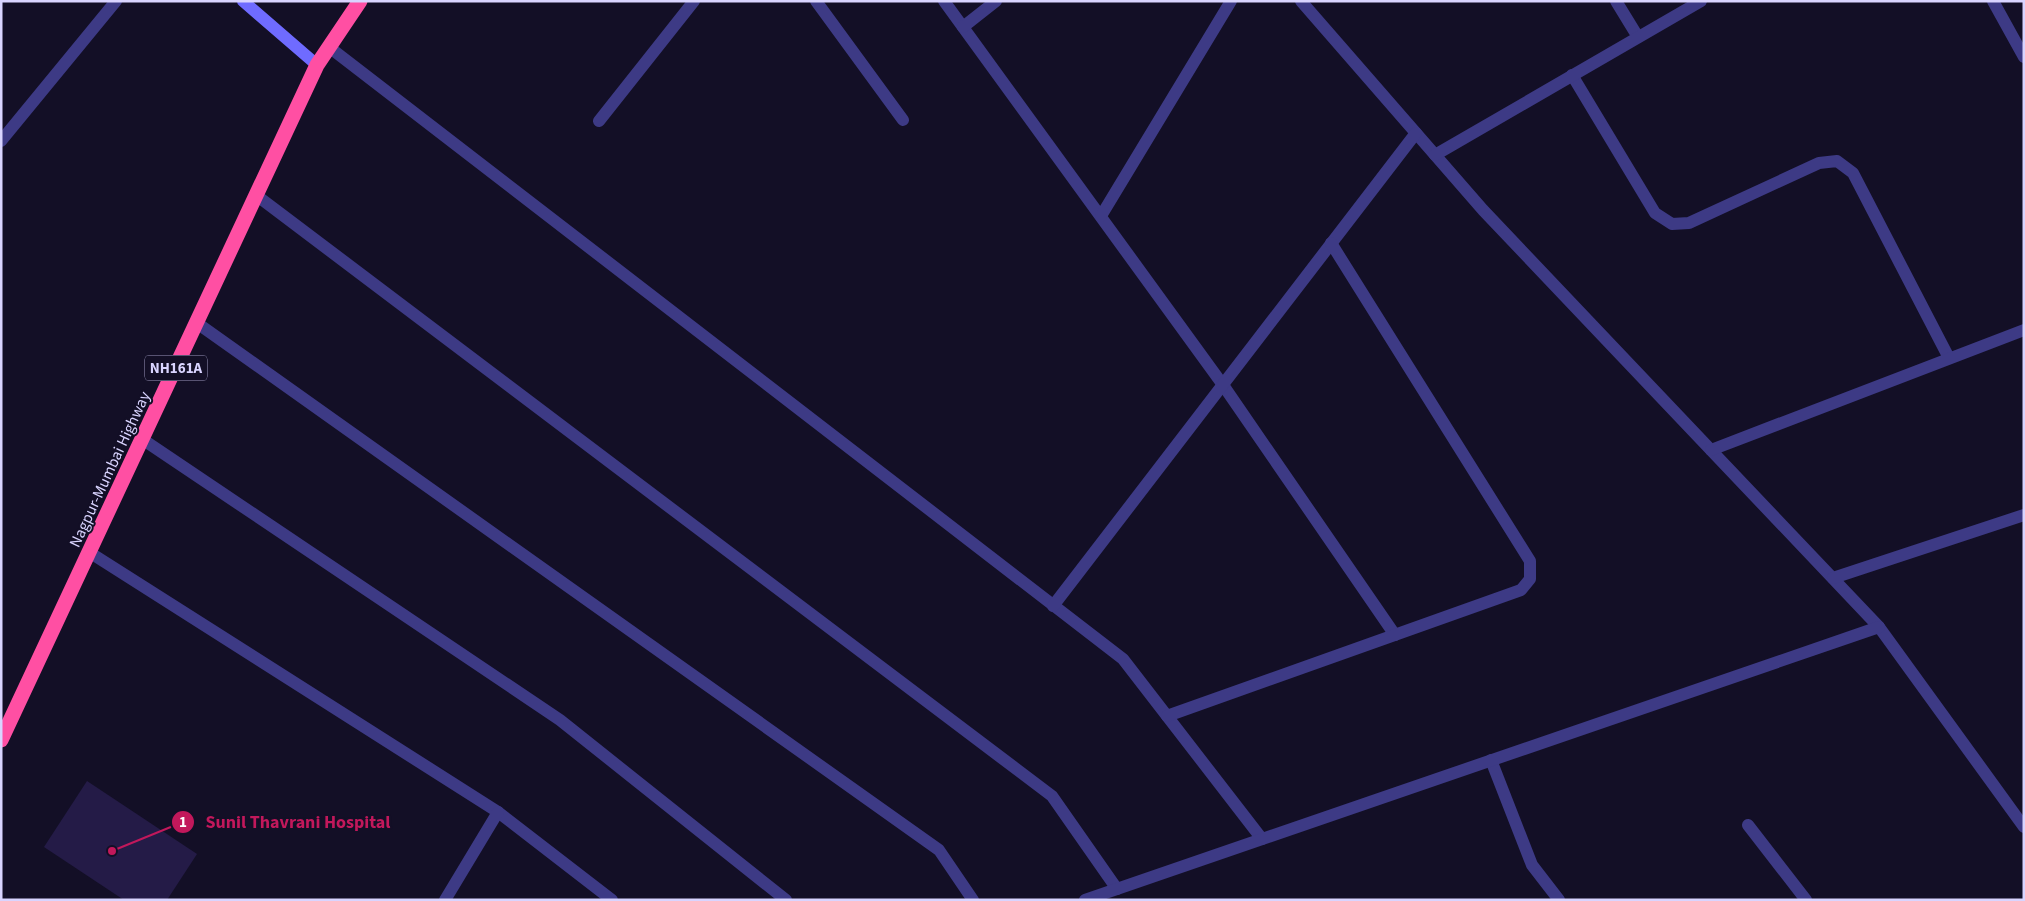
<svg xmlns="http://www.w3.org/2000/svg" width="2025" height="901" font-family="'Source Sans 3',sans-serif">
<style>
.building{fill:#241b47}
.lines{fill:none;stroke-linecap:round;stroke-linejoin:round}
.street{stroke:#3d3a85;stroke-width:12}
.secondary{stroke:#6f6bff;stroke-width:12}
.highway{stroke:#ff4fa3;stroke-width:15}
.labels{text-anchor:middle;stroke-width:4;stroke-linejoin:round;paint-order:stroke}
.shield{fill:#130f26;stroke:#9e99be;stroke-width:1}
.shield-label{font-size:15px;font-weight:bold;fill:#d9d4ff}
.street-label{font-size:16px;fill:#d9d4ff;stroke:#130f26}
.leader{fill:none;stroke:#c2185b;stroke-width:2}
.callout-dot{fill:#c2185b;stroke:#130f26;stroke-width:2}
.mark-label{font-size:15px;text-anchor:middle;font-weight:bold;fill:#fff}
.callout-label{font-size:18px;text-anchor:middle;font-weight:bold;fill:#c2185b;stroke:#130f26;stroke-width:4;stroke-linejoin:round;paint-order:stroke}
</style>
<rect width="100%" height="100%" fill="#130f26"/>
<!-- building -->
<path class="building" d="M87,781l110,73 -30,46h-43l-80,-53z"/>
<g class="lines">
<!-- street -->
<g class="street">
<path d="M816,1l87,119"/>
<path d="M944,1l279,384 172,250"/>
<path d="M1301,1l182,209 396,417 145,200"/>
<path d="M1616,1l22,36"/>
<path d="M1993,1l31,56"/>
<path d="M963,27l33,-26"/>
<path d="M329,47l794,612 139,180"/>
<path d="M1572,75l83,138 17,11 17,-1 130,-60 18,-2 16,12 96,185"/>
<path d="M599,121l95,-120"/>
<path d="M1,141l115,-140"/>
<path d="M1435,155l266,-154"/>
<path d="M256,195l796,601 65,93"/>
<path d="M1101,216l130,-215"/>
<path d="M197,323l742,527 34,50"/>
<path d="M142,439l418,281 226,180"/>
<path d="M1711,450l313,-120"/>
<path d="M89,552l409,260 114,88"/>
<path d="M1833,578l191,-63"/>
<path d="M1053,606l363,-473"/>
<path d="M1167,716l354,-126 9,-11v-18l-199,-318"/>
<path d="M1491,760l41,105 27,35"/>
<path d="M1748,825l58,75"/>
<path d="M445,900l53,-88"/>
<path d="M1085,900l794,-273"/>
</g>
<!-- secondary -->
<path class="secondary" d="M243,1l74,64"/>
<!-- highway -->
<path class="highway" d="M1,740l316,-675 43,-64"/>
</g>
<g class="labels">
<!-- shield labels -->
<rect class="shield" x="145" y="355.5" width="62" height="25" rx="4"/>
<g class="shield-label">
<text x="176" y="373">NH161A</text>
</g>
<!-- street labels -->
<g class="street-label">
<text transform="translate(109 469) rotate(-65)" y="6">Nagpur-Mumbai Highway</text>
</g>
</g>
<!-- callouts -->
<path class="leader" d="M112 851L183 822"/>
<g class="callout-dot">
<circle cx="112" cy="851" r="5"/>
<circle cx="183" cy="822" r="12"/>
</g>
<g class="mark-label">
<text x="183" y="827">1</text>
</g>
<g class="callout-label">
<text x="298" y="828">Sunil Thavrani Hospital</text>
</g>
<!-- border -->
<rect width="2025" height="901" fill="none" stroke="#d9d4ff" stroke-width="5"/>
</svg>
